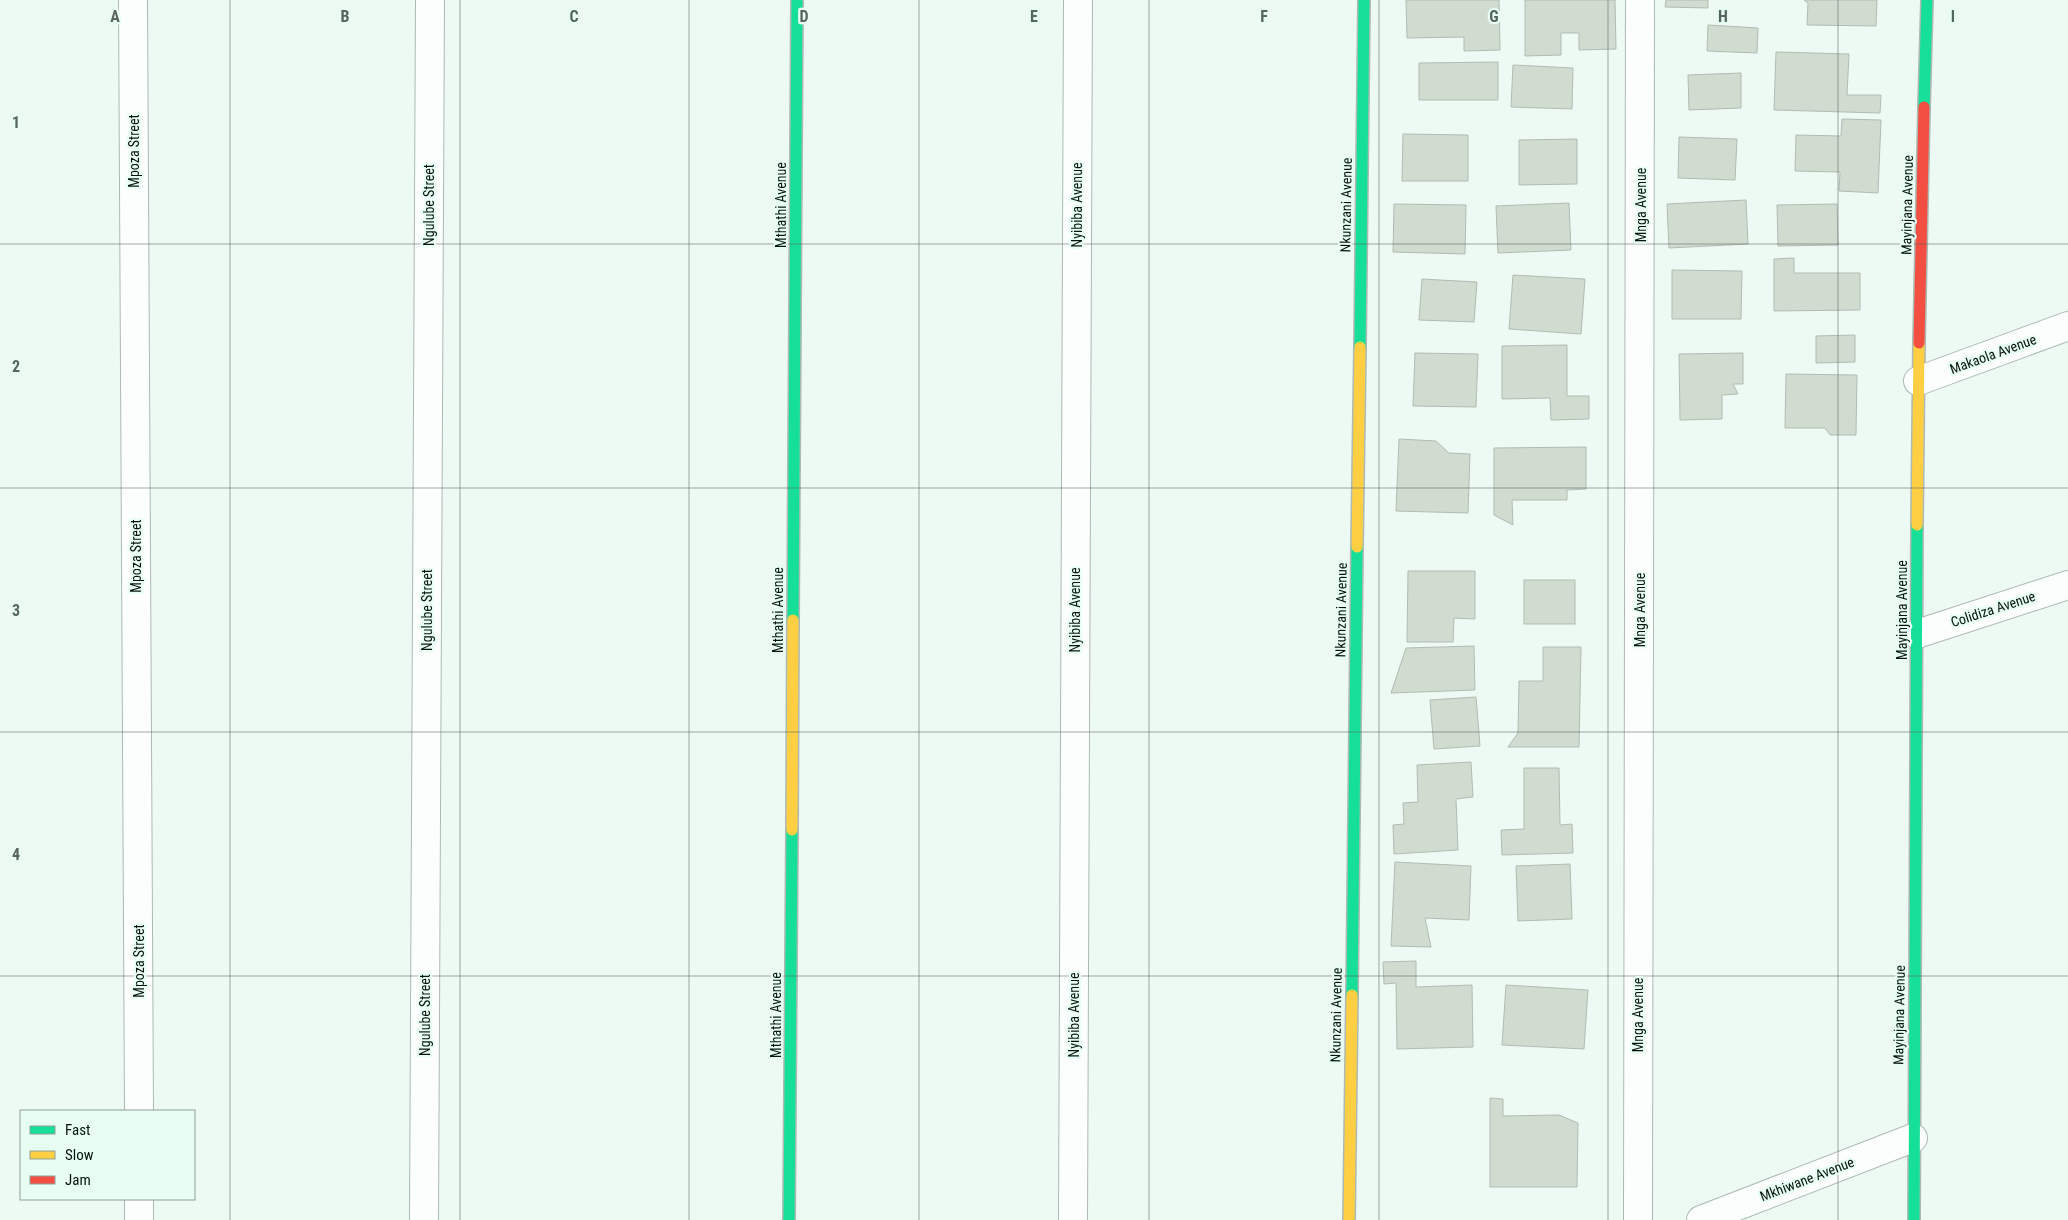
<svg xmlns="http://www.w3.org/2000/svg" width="2068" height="1220" font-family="'Roboto Condensed',sans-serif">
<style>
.building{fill:#d0dcd0;stroke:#b2bbb3}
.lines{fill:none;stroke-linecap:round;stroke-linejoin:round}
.street-casing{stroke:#adb9b3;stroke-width:30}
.fast-casing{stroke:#adb9b3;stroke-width:14}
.slow-casing{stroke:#adb9b3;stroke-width:14}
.jam-casing{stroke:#adb9b3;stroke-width:14}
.street{stroke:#fcfefd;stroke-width:28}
.fast{stroke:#16e098;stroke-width:11}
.slow{stroke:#ffcf43;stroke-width:11}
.jam{stroke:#f24e42;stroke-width:11}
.grid{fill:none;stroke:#58645e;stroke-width:1;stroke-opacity:0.55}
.labels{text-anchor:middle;stroke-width:4.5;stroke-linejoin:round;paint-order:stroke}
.street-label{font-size:14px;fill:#07130d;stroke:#e8fef3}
.grid-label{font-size:16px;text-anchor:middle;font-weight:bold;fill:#58645e;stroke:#e8fef3;stroke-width:4.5;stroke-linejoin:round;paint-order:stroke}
</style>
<rect width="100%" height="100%" fill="#edf9f3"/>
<!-- building -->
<g class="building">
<path d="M1406,0h93l1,50 -36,1v-14l-57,1z"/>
<path d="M1525,0h90l1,49 -37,1v-17h-18v22l-36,1z"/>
<path d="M1666,0h42v8l-43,-1z"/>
<path d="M1804,0h73l-1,26 -69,-1 1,-22z"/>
<path d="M1708,25l50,3 -1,25 -50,-2z"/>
<path d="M1776,52l73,2 -2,41h34l-1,18 -106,-3z"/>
<path d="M1498,62v38h-79v-37z"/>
<path d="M1513,65l60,3 -1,41 -61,-2z"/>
<path d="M1741,73v35l-52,2 -1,-35z"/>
<path d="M1842,119l39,1 -3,73 -39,-2 1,-19 -45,-1 1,-36 45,1z"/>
<path d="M1403,134l65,1v46h-66z"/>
<path d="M1679,137l58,2 -2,41 -57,-2z"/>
<path d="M1577,139v45l-58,1v-45z"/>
<path d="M1746,200l2,44 -79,4 -2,-44z"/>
<path d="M1569,203l2,47 -73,3 -2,-47z"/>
<path d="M1394,204l72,1 -1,49 -72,-2z"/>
<path d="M1837,204l1,41 -60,1 -1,-41z"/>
<path d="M1794,258v15h66v37l-86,1v-52z"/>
<path d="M1672,270l70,1 -1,48h-69z"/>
<path d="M1513,275l72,4 -4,55 -72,-5z"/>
<path d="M1422,279l55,3 -3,40 -55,-2z"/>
<path d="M1855,335v27l-39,1v-27z"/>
<path d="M1567,345v51h22v23l-38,1 -1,-22 -48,1v-53z"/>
<path d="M1415,353l63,1 -2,53 -63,-1z"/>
<path d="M1743,353v31h-10l5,10 -16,1v24l-42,1 -1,-66z"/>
<path d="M1786,374l71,1 -1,60h-26l-5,-7h-40z"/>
<path d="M1399,439l37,2 13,12 21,1 -2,59 -72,-2z"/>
<path d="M1586,447v42l-19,1v10h-55l1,25 -19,-10v-67z"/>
<path d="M1408,571h67v48l-21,-1 -1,24h-46z"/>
<rect x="1524" y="580" width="51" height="44"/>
<path d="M1474,646l1,44 -84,3 15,-45z"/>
<path d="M1543,647h38l-2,100h-71l10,-14 1,-52h24z"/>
<path d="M1476,697l4,49 -46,3 -4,-49z"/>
<path d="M1471,762l2,35 -17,2 2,51 -64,4 -1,-29 11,-1 -1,-21 15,-1 -1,-37z"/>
<path d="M1524,768h35l1,57 12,-1 1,29 -71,2 -1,-25 23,-1z"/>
<path d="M1395,862l76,4 -2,54 -44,-2 6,29 -40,-1z"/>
<path d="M1570,864l2,55 -54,2 -2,-55z"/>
<path d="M1416,961v26l56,-2 1,62 -76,2 -1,-66 -12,1 -1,-22z"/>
<path d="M1506,985l82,5 -4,59 -82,-4z"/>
<path d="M1490,1098l13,1v17l56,-1 19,8 -1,64h-87z"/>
</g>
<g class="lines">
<defs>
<g id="street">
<path d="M133,0l6,1111"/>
<path d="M1918,381l150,-55"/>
<path d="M1917,634l151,-49"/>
<path d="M139,1199v21"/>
<path d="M424,1220l6,-1220"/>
<path d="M1073,1220l5,-1220"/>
<path d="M1638,1220l2,-1220"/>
<path d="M1701,1220l212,-82"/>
</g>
<g id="fast">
<path d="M1924,107l3,-107"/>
<path d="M1360,347l4,-347"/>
<path d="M793,620l4,-620"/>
<path d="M1352,995l5,-448"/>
<path d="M789,1220l3,-390"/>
<path d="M1914,1220l3,-695"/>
</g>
<g id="slow">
<path d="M1917,525l2,-182"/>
<path d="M1357,547l3,-200"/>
<path d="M792,830l1,-210"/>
<path d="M1349,1220l3,-225"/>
</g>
<path id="jam" d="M1919,343l5,-236"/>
</defs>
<!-- street casing -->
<use href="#street" class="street-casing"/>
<!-- fast casing -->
<use href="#fast" class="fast-casing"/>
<!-- slow casing -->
<use href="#slow" class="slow-casing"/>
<!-- jam casing -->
<use href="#jam" class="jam-casing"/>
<!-- street -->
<use href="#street" class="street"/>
<!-- fast -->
<use href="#fast" class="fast"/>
<!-- slow -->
<use href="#slow" class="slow"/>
<!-- jam -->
<use href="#jam" class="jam"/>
</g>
<!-- grid -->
<path class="grid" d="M230,0v1220M460,0v1220M689,0v1220M919,0v1220M1149,0v1220M1379,0v1220M1608,0v1220M1838,0v1220M0,244h2068M0,488h2068M0,732h2068M0,976h2068"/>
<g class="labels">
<!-- street labels -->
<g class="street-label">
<text transform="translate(134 151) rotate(-90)" y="5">Mpoza Street</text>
<text transform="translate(429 205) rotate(-90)" y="5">Ngulube Street</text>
<text transform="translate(781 205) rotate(-90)" y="5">Mthathi Avenue</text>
<text transform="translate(1077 205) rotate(-90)" y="5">Nyibiba Avenue</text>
<text transform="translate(1346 205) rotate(-89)" y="5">Nkunzani Avenue</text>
<text transform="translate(1641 205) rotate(-90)" y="5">Mnga Avenue</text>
<text transform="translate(1907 205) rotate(-89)" y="5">Mayinjana Avenue</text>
<text transform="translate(1993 354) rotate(-20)" y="5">Makaola Avenue</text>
<text transform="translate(136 556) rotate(-90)" y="5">Mpoza Street</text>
<text transform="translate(1993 609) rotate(-18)" y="5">Colidiza Avenue</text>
<text transform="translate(427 610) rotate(-90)" y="5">Ngulube Street</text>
<text transform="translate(778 610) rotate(-90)" y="5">Mthathi Avenue</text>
<text transform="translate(1075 610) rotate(-90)" y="5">Nyibiba Avenue</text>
<text transform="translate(1341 610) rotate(-89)" y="5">Nkunzani Avenue</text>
<text transform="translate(1640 610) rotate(-90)" y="5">Mnga Avenue</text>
<text transform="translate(1902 610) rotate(-90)" y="5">Mayinjana Avenue</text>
<text transform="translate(139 961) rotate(-90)" y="5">Mpoza Street</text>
<text transform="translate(425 1015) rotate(-90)" y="5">Ngulube Street</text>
<text transform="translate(776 1015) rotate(-90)" y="5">Mthathi Avenue</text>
<text transform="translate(1074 1015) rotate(-90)" y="5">Nyibiba Avenue</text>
<text transform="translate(1336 1015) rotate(-89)" y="5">Nkunzani Avenue</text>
<text transform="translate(1638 1015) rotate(-90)" y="5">Mnga Avenue</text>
<text transform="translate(1899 1015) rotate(-89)" y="5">Mayinjana Avenue</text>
<text transform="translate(1807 1179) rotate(-21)" y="5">Mkhiwane Avenue</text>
</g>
</g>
<g class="grid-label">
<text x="115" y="22">A</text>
<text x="345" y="22">B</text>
<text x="574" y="22">C</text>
<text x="804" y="22">D</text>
<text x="1034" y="22">E</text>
<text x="1264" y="22">F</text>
<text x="1494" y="22">G</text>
<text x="1723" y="22">H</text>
<text x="1953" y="22">I</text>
<text x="16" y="128">1</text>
<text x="16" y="372">2</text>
<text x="16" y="616">3</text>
<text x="16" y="860">4</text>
</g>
<!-- legend -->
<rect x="20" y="1110" width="175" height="90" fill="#e8fef3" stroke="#8ea097"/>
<rect x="30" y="1126" width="25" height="8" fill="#16e098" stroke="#8ea097"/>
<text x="65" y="1135" font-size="15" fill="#07130d">Fast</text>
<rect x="30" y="1151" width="25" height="8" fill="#ffcf43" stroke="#8ea097"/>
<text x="65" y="1160" font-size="15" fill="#07130d">Slow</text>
<rect x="30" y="1176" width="25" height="8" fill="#f24e42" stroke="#8ea097"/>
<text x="65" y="1185" font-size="15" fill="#07130d">Jam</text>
</svg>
